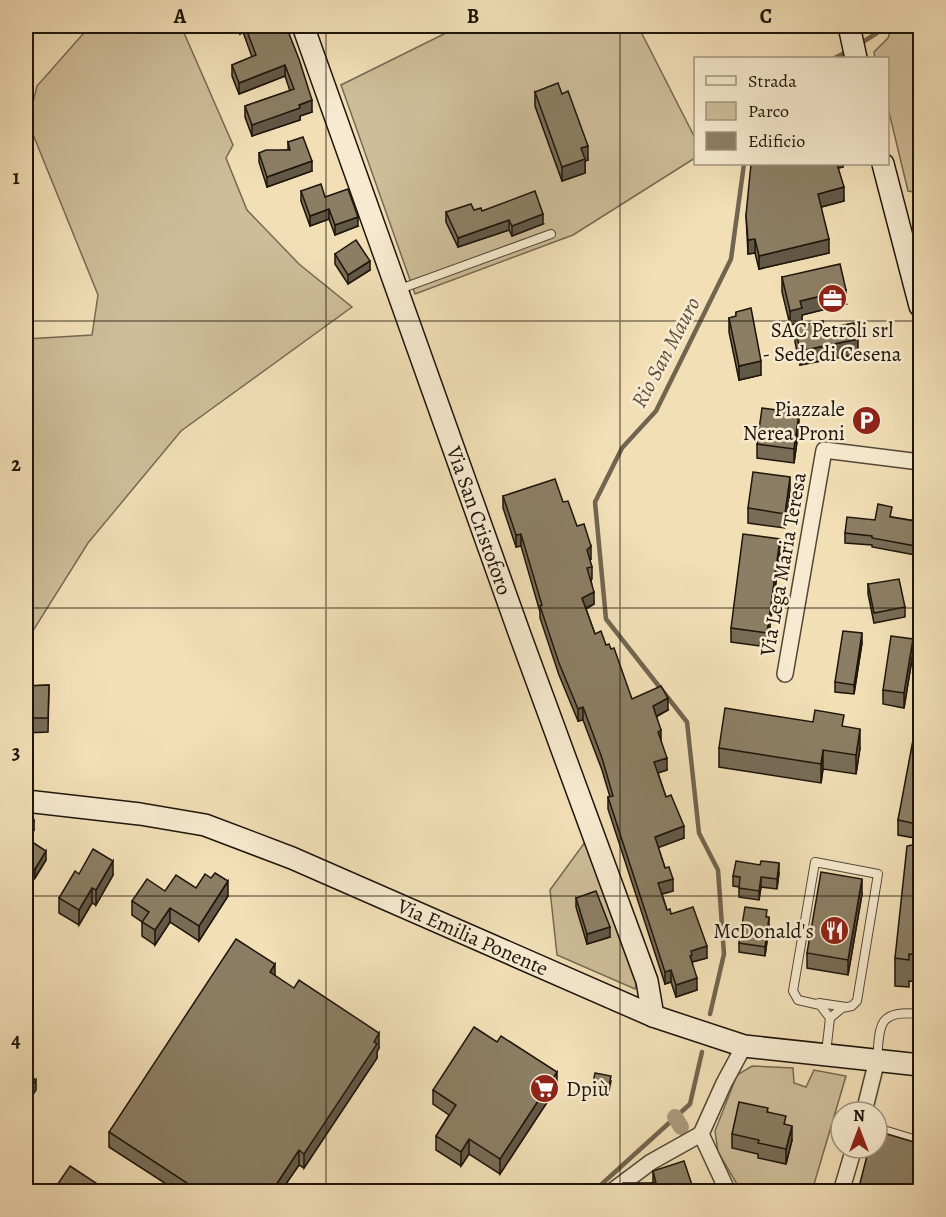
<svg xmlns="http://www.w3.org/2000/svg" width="946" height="1217" font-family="Alegreya,serif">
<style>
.green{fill:#cebd99;stroke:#766952;stroke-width:1.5}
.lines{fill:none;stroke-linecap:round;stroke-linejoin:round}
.stream{stroke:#72654f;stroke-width:4.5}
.canal{stroke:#aa9a7c;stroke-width:16}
.lane-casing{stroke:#534836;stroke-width:10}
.street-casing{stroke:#534836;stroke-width:18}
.secondary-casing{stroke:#1e150b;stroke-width:24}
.lane{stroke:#f7ead0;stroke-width:8}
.street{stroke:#f7ead0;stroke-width:15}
.secondary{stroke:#f7ead0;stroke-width:21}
.wall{fill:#786c56;stroke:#1e150b;stroke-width:1.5}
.shaded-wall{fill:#625846;stroke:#1e150b;stroke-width:1.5}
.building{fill:#8c7e64;stroke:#1e150b;stroke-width:1.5}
.grid{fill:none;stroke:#1e150b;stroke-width:1.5;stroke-opacity:0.55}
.labels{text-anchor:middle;stroke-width:5;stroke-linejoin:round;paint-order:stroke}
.poi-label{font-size:21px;fill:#1e150b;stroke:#f7ead0;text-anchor:end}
.street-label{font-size:21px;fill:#1e150b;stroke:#f7ead0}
.water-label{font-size:22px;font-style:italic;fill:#5d513e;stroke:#f7ead0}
.neatline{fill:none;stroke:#1e150b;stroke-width:2}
.grid-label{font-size:20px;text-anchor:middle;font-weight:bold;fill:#1e150b}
</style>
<rect width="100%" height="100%" fill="#f2dfb6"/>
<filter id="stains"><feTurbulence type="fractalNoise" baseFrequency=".00333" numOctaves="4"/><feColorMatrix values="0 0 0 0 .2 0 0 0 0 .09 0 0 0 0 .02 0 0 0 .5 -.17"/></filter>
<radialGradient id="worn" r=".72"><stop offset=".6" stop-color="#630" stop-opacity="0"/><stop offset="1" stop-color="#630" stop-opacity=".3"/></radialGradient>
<!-- green -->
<g class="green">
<path d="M90,26h91l52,119 -7,13 21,52 52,54 53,43 -171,124 -93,112 -62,99v-303l66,-4 6,-40 -70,-173 9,-36z"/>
<path d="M460,26h178l57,112v20l-122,77 -158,59 -74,-209z"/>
<path d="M892,26h28v167l-12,-2 -20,-83v-50h-13l-1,-6 14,-14z"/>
<path d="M588,838l50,139 -3,12 -78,-34 -7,-65z"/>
<path d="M752,1066l41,2 1,15 12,4 8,-17 32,6 -34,115h-71l-23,-39 -3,-21 22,-56z"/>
</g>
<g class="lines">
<!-- stream -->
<g class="stream">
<path d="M858,45l19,-12 4,-7"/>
<path d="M835,58l13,-7"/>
<path d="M710,1014l14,-60 -6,-84 -19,-37 -12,-111 -81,-103 -11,-117 27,-54 34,-37 75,-152 13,-95"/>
<path d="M593,1192l97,-88 12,-52"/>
</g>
<!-- canal -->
<path class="canal" d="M675,1117l6,10"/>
<defs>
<g id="lane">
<path d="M400,289l151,-55"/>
<path d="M815,862l63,12 -21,127 -5,5 -10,2 -12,10 -10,-13 -22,-5 -5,-9z"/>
<path d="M819,1003l27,4"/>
<path d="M826,1053l4,-35"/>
<path d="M877,1060c3,-37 1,-50 43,-46"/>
<path d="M877,1128l43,13"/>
</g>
<g id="street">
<path d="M785,674l39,-224 96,12"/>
<path d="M864,1112l13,-52"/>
<path d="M611,1192l40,-30 50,-28"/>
<path d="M728,1192l-27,-58 23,-51 20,-37"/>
<path d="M841,1192l13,-44"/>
</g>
<g id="secondary">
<path id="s1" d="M303,26l217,609 127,346 6,35"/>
<path d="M849,26l7,32"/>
<path d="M883,164l37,142"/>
<path id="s2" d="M26,801l114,13 65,11 87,33 361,158 91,30 176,19"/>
</g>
</defs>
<!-- lane casing -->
<use href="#lane" class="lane-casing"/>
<!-- street casing -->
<use href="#street" class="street-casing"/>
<!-- secondary casing -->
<use href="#secondary" class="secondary-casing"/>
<!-- lane -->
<use href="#lane" class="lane"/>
<!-- street -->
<use href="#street" class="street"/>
<!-- secondary -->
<use href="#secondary" class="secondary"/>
</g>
<!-- wall -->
<g class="wall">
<path d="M236,26h50l26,86 -12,4v4l-48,16 -7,-19v-11l45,-15 -5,-15 -46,18 -7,-18v-11l20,-8 -9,-25 -3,2z"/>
<path d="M535,92l53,68 -3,1v12l-23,8 -27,-75z"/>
<path d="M288,142l24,29 -45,16 -8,-25v-9l29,-3z"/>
<path d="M843,164v3l-5,1 6,33 -23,6 8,46 -70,16 -4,-16 -7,1 -2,-39z"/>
<path d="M301,191l57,35 -23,9 -6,-16 -19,7 -9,-25z"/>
<path d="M474,210l8,1 61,13 -31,12 -3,-6 -51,17 -12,-25v-10z"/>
<path d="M335,254l35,16 -22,14 -13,-20z"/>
<path d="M782,277l64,27 -44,11v7l-12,3 -8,-33z"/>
<path d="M736,312l25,63 -22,5 -10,-48v-14l7,-1z"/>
<path d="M795,327l63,27 -58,11 -5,-23z"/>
<path d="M799,427l-5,36 -37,-5v-14z"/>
<path d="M790,492l-5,36 -37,-5v-15z"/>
<path d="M503,496l60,6 14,24 14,33 -2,1 3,7v12h-1l3,25 -8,5 9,25 11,11 26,54 36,11 -12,7 11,53 -9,3 8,24 18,41 -26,9 15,44 -11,3 5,16 4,4 36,44 -15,4 5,28 -21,7 -5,-15 -6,2 -57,-175v-12h2l-8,-27 -19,-50 -5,1 -19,-46 -19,-57v-6l-19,-66 -5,1 -13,-39z"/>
<path d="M892,517l29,5v34l-49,-9v-2l-27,-2v-10l30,-13z"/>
<path d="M780,553l-13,94 -36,-5v-14z"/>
<path d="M868,584l37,23v10l-31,6 -6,-29z"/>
<path d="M862,643l-8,51 -19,-2v-10z"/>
<path d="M913,653l-9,55 -21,-4v-14z"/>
<path d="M49,685l-1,47 -22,1v-47z"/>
<path d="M844,727l16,21 -4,26 -33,-5 -2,14 -102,-16v-19z"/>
<path d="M921,742v97l-23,-4v-15z"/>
<path d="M26,820l8,10 -6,10 18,20 -11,18 -9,-5z"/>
<path d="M921,843v139l-12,-1v6l-14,-1v-28z"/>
<path d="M779,873l-2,16 -16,-2 -2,13 -20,-3v-10l-6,-1v-10z"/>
<path d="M79,874l34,1 -17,30 -4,-2 -13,22 -20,-12v-15z"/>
<path d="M196,888l32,8 -29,45 -29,-19 -15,23 -13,-9v-14l-10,-7v-14l33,-10z"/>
<path d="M862,894l-14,81 -41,-7v-15z"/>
<path d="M576,898l34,39 -23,7 -11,-37z"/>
<path d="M767,917l2,10 -4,29 -26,-4v-9z"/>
<path d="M379,1048l-2,4v6l-73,110 -5,-3 -18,26h-104l-68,-44v-15z"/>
<path d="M611,1081l-3,14 -16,-3v-5z"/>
<path d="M557,1087l-57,87 -31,-20 -8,12 -25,-16v-14l13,-21 -16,-11v-14z"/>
<path d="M768,1112l18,13 6,15 -6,24 -28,-6v-4l-26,-6v-14z"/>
<path d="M653,1171l41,20 -79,-1 38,-7z"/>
</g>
<!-- shaded-wall -->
<g class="shaded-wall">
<path d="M240,26h3v6l-3,2z"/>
<path d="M285,65v11l-46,18v-11z"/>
<path d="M312,100v12l-12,4v4l-48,16v-11l47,-20z"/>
<path d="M588,146v14l-3,1v12l-23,8v-14l19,-19z"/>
<path d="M312,161v10l-45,16v-10z"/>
<path d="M835,164h8v3l-8,2z"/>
<path d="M844,187v14l-26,7v-14z"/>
<path d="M329,209v10l-19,7v-10z"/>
<path d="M543,214v10l-31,12v-10z"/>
<path d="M358,217v9l-23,9v-10z"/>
<path d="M509,220v10l-51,17v-9z"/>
<path d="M755,239v14l-7,1v-14z"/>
<path d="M829,239v14l-70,16v-13z"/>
<path d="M370,261v9l-22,14v-9z"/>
<path d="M846,290v14l-44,11v7l-12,3v-14l10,-10z"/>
<path d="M858,339v15l-58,11v-14z"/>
<path d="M761,361v14l-22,5v-14z"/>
<path d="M799,413v14l-5,36v-14z"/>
<path d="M790,477v15l-5,36v-14z"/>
<path d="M521,534v12l-5,1v-12z"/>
<path d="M780,539v14l-13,94v-14z"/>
<path d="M591,546v13l-4,3v-12z"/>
<path d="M594,592v12l-12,6v-12z"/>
<path d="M862,633v10l-8,51v-9z"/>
<path d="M913,639v14l-9,55v-15z"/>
<path d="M668,698v12l-15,8v-12z"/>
<path d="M583,707v13l-5,1v-12z"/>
<path d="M860,729v19l-4,26v-19z"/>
<path d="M661,730v12l-3,-10z"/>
<path d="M823,750v19l-2,14v-19z"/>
<path d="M667,758v12l-13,4v-12z"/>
<path d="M34,821v9l-8,14v-9z"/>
<path d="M684,826v12l-29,11v-12z"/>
<path d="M46,851v9l-11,18v-9z"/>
<path d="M113,861v14l-17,30v-15z"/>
<path d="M779,863v10l-2,16v-10z"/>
<path d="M761,877v10l-2,13v-9z"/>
<path d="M673,879v12l-15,4v-12z"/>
<path d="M862,879v15l-14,81v-15z"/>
<path d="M228,881v15l-29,45v-15z"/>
<path d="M92,888v15l-13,22v-15z"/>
<path d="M170,908v14l-15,23v-15z"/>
<path d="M769,917v10l-4,29v-9z"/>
<path d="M610,927v10l-23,7v-10z"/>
<path d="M707,946v12l-15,4 -2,-6 1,-5z"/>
<path d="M275,964v15l-5,-7z"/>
<path d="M671,970v12l-6,2v-12z"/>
<path d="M697,978v12l-21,7v-12z"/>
<path d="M379,1033v15l-2,4v6l-73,110v-14z"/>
<path d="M557,1072v15l-57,87v-15z"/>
<path d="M36,1080v10l-10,15v-10z"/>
<path d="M792,1126v14l-6,24v-15z"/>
<path d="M469,1139v15l-8,12v-14z"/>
<path d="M299,1150v15l-18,26h-9z"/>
</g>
<!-- building -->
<g class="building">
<path d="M245,26h41l13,33 13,41 -13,5 1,3 -48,17 -7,-19 49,-17 -9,-24 -46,18 -7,-18 24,-10z"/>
<path d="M558,83l4,11 6,-3 20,55 -7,2 4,11 -23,8 -27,-75z"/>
<path d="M303,137l9,24 -45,16 -8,-24 7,-3h24l-2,-8z"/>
<path d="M751,164h86l7,23 -26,7 11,45 -70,17 -4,-17 -7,1 -2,-25z"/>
<path d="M321,184l4,13 23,-8 10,28 -23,8 -6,-16 -19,7 -9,-25z"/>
<path d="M535,191l8,23 -31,12 -3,-6 -51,18 -12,-26 25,-8 3,6 7,-2 1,3z"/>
<path d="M356,240l14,21 -22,14 -13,-21z"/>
<path d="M840,264l6,26 -46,11 2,7 -12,3 -8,-34z"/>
<path d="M751,308l10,53 -22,5 -10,-48 7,-2v-4z"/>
<path d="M823,321l1,8 30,-6 4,16 -58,12 -5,-24z"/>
<path d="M762,408l37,5 -5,36 -37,-5z"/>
<path d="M753,472l37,5 -5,37 -37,-6z"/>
<path d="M555,479l8,23 5,-1 9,25 7,-2 7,22 -4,4 5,17 -5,1 7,24 -12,6 13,36 6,-3 5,14 3,-1 2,5 3,-1 18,51 29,-13 7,12 -15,8 8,24 -3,2 9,26 -13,4 12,35 5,-2 13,31 -29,11 10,31 4,-1 4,12 -15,4 9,27 3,-1 1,5 22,-7 14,39 -16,5 1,4 -2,1 7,22 -21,7 -5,-15 -6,2 -57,-175 5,-1 -11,-38 -19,-51 -5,2 -19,-46 -19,-57 2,-1 -21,-71 -5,1 -13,-39z"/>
<path d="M878,504l14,3 -2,10 31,5v25l-49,-9v-2l-27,-3 2,-16 28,3z"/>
<path d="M743,534l37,5 -13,94 -36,-5z"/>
<path d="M899,579l6,28 -31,6 -6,-29z"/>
<path d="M843,631l19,2 -8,52 -19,-3z"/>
<path d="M891,636l22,3 -9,54 -21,-3z"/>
<path d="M49,685l-1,33h-22v-32z"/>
<path d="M725,708l88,14 2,-12 29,5 -2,11 18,3 -4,26 -33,-5 -2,14 -102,-16z"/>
<path d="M913,740l8,2v83l-23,-5z"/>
<path d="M26,820l8,1 -8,14z"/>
<path d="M26,838l20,13 -11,18 -9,-6z"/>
<path d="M921,843v112l-12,-1v6l-14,-2 12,-112z"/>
<path d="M93,849l20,12 -17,29 -4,-2 -13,22 -20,-12 16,-27 4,3z"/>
<path d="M736,861l24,4 1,-4 18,2 -2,16 -16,-2 -2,14 -20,-3 1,-11 -7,-1z"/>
<path d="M821,872l41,7 -14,81 -41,-7z"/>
<path d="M215,873l13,8 -29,45 -29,-18 -15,22 -13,-8 7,-10 -17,-11 15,-22 18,12 11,-16 20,13 9,-14 6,4z"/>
<path d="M596,891l14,36 -23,7 -11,-36z"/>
<path d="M745,907l22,3 -1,7h3l-4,30 -26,-4z"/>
<path d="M236,939l39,25 -5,8 24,16 5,-8 80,53 -5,9 3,2 -73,110 -5,-4 -27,41h-73l-90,-59z"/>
<path d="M474,1027l23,15 4,-6 56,36 -57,87 -31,-20 -8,13 -25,-16 20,-31 -23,-15z"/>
<path d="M26,1073l10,7 -10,15z"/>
<path d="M595,1073l16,3 -3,14 -16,-3z"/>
<path d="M739,1102l29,6 -1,4 19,4 -2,8 8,2 -6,23 -28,-6 1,-3 -27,-6z"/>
<path d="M877,1131l44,13v47h-63l11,-43h8z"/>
<path d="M684,1161l10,30h-88v-1h9l8,-7h33l-3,-12z"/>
<path d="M70,1166l38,25h-55z"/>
</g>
<!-- grid -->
<path class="grid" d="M326,26v1166M620,26v1166M26,321h894M26,608h894M26,896h894"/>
<!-- icons -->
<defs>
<symbol id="office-disc" viewBox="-11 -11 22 22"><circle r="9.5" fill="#8f2418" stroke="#f7ead0"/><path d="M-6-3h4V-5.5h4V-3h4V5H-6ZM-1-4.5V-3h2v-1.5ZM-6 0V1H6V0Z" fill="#fff"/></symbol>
<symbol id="parking-disc" viewBox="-11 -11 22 22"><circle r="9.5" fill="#8f2418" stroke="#f7ead0"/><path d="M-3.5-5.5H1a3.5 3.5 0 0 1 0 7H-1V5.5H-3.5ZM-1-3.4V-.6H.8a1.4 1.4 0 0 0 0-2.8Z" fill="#fff"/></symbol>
<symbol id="restaurant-disc" viewBox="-11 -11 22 22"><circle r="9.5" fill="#8f2418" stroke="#f7ead0"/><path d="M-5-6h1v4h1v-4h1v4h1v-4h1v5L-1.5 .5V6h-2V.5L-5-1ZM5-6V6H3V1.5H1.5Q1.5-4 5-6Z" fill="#fff"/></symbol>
<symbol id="supermarket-disc" viewBox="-11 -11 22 22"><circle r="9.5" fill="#8f2418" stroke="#f7ead0"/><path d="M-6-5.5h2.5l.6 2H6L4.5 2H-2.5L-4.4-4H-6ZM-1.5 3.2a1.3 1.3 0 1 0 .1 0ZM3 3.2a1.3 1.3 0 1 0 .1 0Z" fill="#fff"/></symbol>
</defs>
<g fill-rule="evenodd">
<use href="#office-disc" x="816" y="282" width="33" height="33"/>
<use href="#parking-disc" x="850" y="404" width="33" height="33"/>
<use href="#restaurant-disc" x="818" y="914" width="33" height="33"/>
<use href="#supermarket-disc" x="528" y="1072" width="33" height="33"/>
</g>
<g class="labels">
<!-- poi labels -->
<g class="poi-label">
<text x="832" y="337" text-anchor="middle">SAC Petroli srl<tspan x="832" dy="24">- Sede di Cesena</tspan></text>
<text x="845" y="416">Piazzale<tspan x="845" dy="24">Nerea Proni</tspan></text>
<text x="814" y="938">McDonald's</text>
<text x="566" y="1096" text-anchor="start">Dpiù</text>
</g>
<!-- street labels -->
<g class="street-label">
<text dy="7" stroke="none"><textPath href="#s1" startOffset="525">Via San Cristoforo</textPath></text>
<text transform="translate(783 564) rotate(-80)" y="7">Via Lega Maria Teresa</text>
<text dy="7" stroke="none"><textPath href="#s2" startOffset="471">Via Emilia Ponente</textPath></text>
</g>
<!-- water labels -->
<g class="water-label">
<text transform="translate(665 352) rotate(-62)" y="8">Rio San Mauro</text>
</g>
</g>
<!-- margin -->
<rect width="946" height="1217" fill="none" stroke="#f2dfb6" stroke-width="66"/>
<!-- legend -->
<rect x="694" y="57" width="195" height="108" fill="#f7ead0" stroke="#a09581" stroke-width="1.5"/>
<rect x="706" y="76" width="30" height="9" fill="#f7ead0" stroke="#a09581" stroke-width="1.5"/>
<text x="748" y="87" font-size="18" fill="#1e150b">Strada</text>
<rect x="706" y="102" width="30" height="18" fill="#cebd99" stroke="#a09581" stroke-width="1.5"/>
<text x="748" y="117" font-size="18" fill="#1e150b">Parco</text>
<rect x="706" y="132" width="30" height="18" fill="#8c7e64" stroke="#a09581" stroke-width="1.5"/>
<text x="748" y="147" font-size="18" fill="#1e150b">Edificio</text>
<!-- north arrow -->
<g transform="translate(859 1130)"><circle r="28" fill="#f7ead0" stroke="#a09581" stroke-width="1.5"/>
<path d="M0-4.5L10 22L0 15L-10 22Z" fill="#8f2418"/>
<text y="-9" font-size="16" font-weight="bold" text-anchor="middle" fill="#1e150b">N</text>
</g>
<rect x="33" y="33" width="880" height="1151" class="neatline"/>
<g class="grid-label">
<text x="180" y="23">A</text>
<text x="473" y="23">B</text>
<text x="766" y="23">C</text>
<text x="16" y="184">1</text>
<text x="16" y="471">2</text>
<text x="16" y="759">3</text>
<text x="16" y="1047">4</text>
</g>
<rect width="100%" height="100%" filter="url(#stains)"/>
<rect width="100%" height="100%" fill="url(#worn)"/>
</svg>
